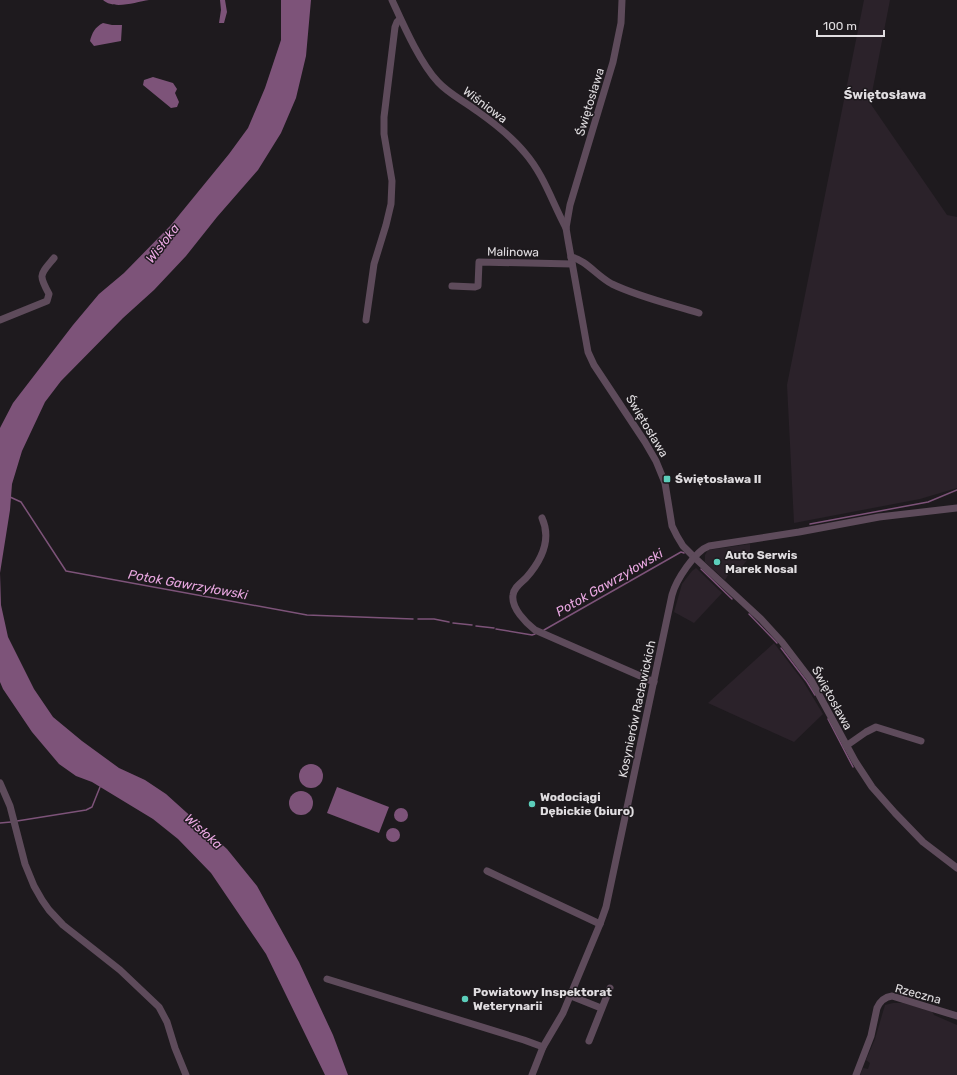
<svg xmlns="http://www.w3.org/2000/svg" width="957" height="1075" font-family="Rubik,sans-serif">
<style>
.built{fill:#2b222a}
.water{fill:#7d5379}
.lines{fill:none;stroke-linecap:round;stroke-linejoin:round}
.stream{stroke:#7d5379;stroke-width:1.5}
.minor{stroke:#5e4b5b;stroke-width:7}
.poi-dot{fill:#5ccebb;stroke:#1e1a1e;stroke-width:1.5}
.labels{text-anchor:middle;stroke-width:3;stroke-linejoin:round;paint-order:stroke}
.street-label{font-size:12px;fill:#e0dde0;stroke:#1e1a1e}
.poi-label{font-size:12px;font-weight:bold;fill:#e0dde0;stroke:#1e1a1e;text-anchor:start}
.neighbourhood-label{font-size:13px;font-weight:bold;fill:#e0dde0;stroke:#1e1a1e}
.water-label{font-size:13px;font-style:italic;fill:#e9a7e1;stroke:#1e1a1e}
</style>
<rect width="100%" height="100%" fill="#1e1a1e"/>
<!-- built -->
<g class="built">
<path d="M864,0h26l-20,103 77,112 10,2v271l-37,11 -126,24 -7,-138z"/>
<path d="M750,544v13l-12,14 -2,-2 -3,4 -5,-5 -3,4 3,3 -3,5 -20,-18v-7l3,-5z"/>
<path d="M696,568l26,25 -28,30 -20,-11 8,-28 10,-13z"/>
<path d="M774,643l29,38 20,33 -29,28 -86,-39z"/>
<path d="M893,1003h10l29,8 2,4 23,10v50h-97l3,-7 5,1 2,-6 -4,-3 9,-21 10,-34z"/>
</g>
<!-- water -->
<g class="water">
<path d="M103,0h46c-13,2 -35,10 -46,0z"/>
<path d="M220,0h5l2,12 -3,11h-5l2,-13z"/>
<path d="M281,0h30l-5,56 -10,42 -15,35 -23,37 -41,47 -31,39 -32,34 -31,28 -62,63 -16,21 -23,49 -10,33 -2,26 -10,63 1,32 7,32 26,52 19,28 29,24 37,27 26,12 21,14 61,55 30,37 42,76 34,73 15,40h-23l-59,-121 -55,-81 -33,-34 -25,-20 -61,-37 -16,-6 -17,-12 -27,-32 -29,-43 -3,-7v-254l1,-2 12,-23 60,-78 26,-31 25,-21 47,-48 58,-71 19,-26 17,-40 16,-48z"/>
<path d="M103,23l9,2h10l-1,16 -27,5 -4,-5c2,-8 5,-14 13,-18z"/>
<path d="M153,77l20,6 4,6 -2,4 4,9 -2,5 -6,1 -28,-23 1,-5z"/>
<circle cx="311" cy="776" r="12"/>
<path d="M337,787l52,20 -10,26 -52,-20z"/>
<circle cx="301" cy="803" r="12"/>
<circle cx="401" cy="815" r="7"/>
<circle cx="393" cy="835" r="7"/>
</g>
<g class="lines">
<!-- stream -->
<g class="stream">
<path d="M10,497l11,5 45,69 241,44 106,4"/>
<path d="M810,524l118,-22 29,-12"/>
<path d="M701,569l31,30"/>
<path d="M749,614l28,29"/>
<path d="M418,619h16l15,3"/>
<path d="M453,623l19,2"/>
<path d="M476,626l18,2"/>
<path d="M496,629l36,6 3,-1"/>
<path d="M544,630l137,-78 3,1"/>
<path d="M781,648l26,34 8,13"/>
<path d="M828,719l25,48"/>
<path d="M17,821l69,-11 6,-3 8,-20"/>
<path d="M0,823l11,-1"/>
</g>
<!-- minor -->
<g class="minor">
<path d="M392,0c11,24 28,63 46,82 11,12 26,19 39,29 17,12 35,26 48,42 19,22 27,49 41,75"/>
<path d="M622,0l-1,23 -8,39 -43,143 -4,23 2,12 20,112 6,13 51,77 11,19 9,22 7,43 5,10 6,10 12,12 66,61 21,23 29,38 44,81 17,26 23,26 28,29 34,26"/>
<path d="M571,257c15,3 26,19 41,27 27,13 58,20 87,29"/>
<path d="M452,286l23,1 3,-1 1,-24 93,2"/>
<path d="M0,320l47,-19 2,-7c-11,-20 -9,-19 5,-36"/>
<path d="M366,320l8,-56 12,-39 5,-21 1,-23 -8,-47v-17l11,-90 2,-5 3,-3"/>
<path d="M542,518c10,22 -1,43 -16,60 -5,5 -12,9 -13,17 -2,13 13,28 22,35l119,52"/>
<path d="M846,746l20,-14 10,-5 45,14"/>
<path d="M0,783l10,23 15,58 9,22 8,14 7,10 14,15 57,45 39,37 8,15 8,26 11,27"/>
<path d="M487,871l113,53"/>
<path d="M327,979l197,61 19,7"/>
<path d="M571,996l30,12"/>
<path d="M589,1041l21,-53"/>
<path d="M532,1075l11,-28 20,-34 37,-89 6,-17 66,-312c4,-15 23,-44 37,-49l90,-14 80,-15 78,-9"/>
<path d="M856,1075l15,-39 6,-28c3,-7 8,-11 15,-12l65,20"/>
</g>
</g>
<!-- markers -->
<g class="poi-dot">
<rect x="663" y="475" width="8" height="8" rx="2"/>
<circle cx="717" cy="562" r="4"/>
<circle cx="532" cy="804" r="4"/>
<circle cx="465" cy="999" r="4"/>
</g>
<g class="labels">
<!-- street labels -->
<g class="street-label">
<text transform="translate(590 102) rotate(-73)" y="4">Świętosława</text>
<text transform="translate(485 105) rotate(37)" y="4">Wiśniowa</text>
<text transform="translate(513 252) rotate(1)" y="4">Malinowa</text>
<text transform="translate(647 426) rotate(59)" y="4">Świętosława</text>
<text transform="translate(832 698) rotate(61)" y="4">Świętosława</text>
<text transform="translate(637 709) rotate(-78)" y="4">Kosynierów Racławickich</text>
<text transform="translate(918 994) rotate(15)" y="4">Rzeczna</text>
</g>
<!-- poi labels -->
<g class="poi-label">
<text x="675" y="483">Świętosława II</text>
<text x="725" y="559">Auto Serwis<tspan x="725" dy="14">Marek Nosal</tspan></text>
<text x="540" y="801">Wodociągi<tspan x="540" dy="14">Dębickie (biuro)</tspan></text>
<text x="473" y="996">Powiatowy Inspektorat<tspan x="473" dy="14">Weterynarii</tspan></text>
</g>
<!-- neighbourhood labels -->
<g class="neighbourhood-label">
<text x="885" y="99">Świętosława</text>
</g>
<!-- water labels -->
<g class="water-label">
<text transform="translate(162 243) rotate(-52)" y="5">Wisłoka</text>
<text transform="translate(609 582) rotate(-30)" y="5">Potok Gawrzyłowski</text>
<text transform="translate(188 584) rotate(10)" y="5">Potok Gawrzyłowski</text>
<text transform="translate(204 831) rotate(42)" y="5">Wisłoka</text>
</g>
</g>
<!-- scale -->
<path d="M817 30v6h67v-6" fill="none" stroke="#e0dde0" stroke-width="2"/>
<text x="823" y="30" font-size="12" fill="#e0dde0" stroke="#1e1a1e" stroke-width="3" paint-order="stroke">100 m</text>
</svg>
